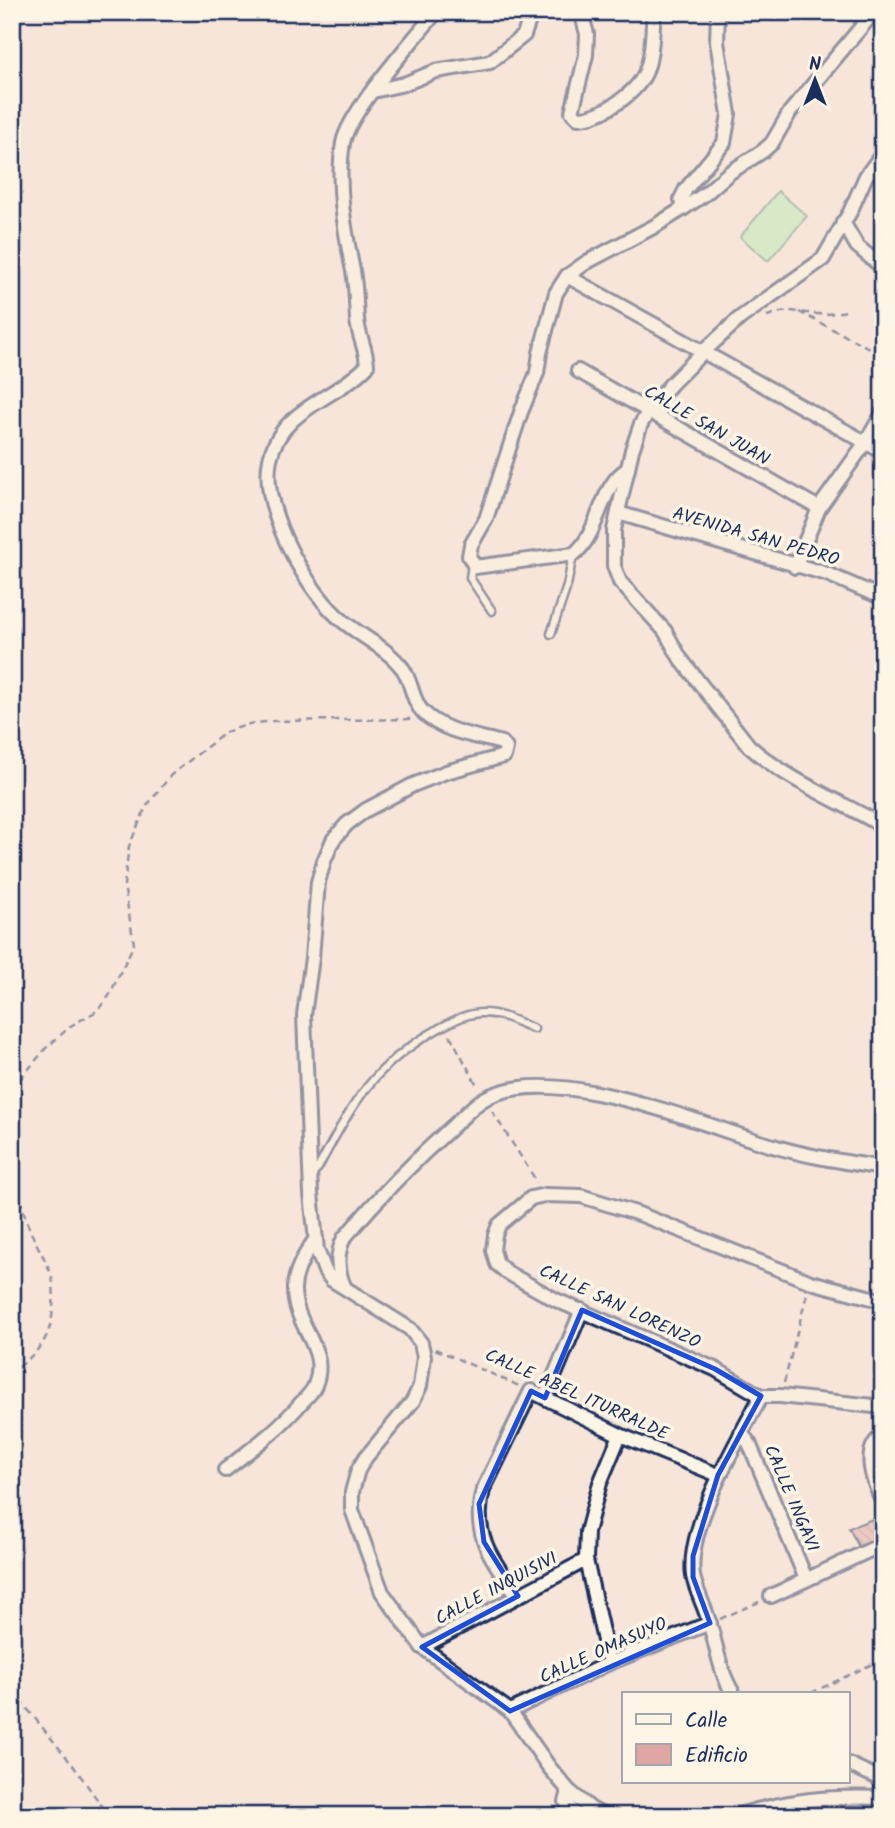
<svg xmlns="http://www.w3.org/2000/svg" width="895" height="1828" font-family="Kalam,sans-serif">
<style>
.park{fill:#b5ecaf;stroke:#688e86;stroke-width:2}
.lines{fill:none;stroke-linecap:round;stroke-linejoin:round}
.stream{stroke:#5890a9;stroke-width:4.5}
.building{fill:url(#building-back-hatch);stroke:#1b2f5e;stroke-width:2;filter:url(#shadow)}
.lane-casing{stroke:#1b2f5e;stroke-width:11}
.street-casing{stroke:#1b2f5e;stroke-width:18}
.path{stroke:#1b2f5e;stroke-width:2.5;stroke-dasharray:7 5;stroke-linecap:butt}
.lane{stroke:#fcf5e5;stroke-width:6}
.street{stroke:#fcf5e5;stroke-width:12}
.marked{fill:none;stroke:#1d4ed8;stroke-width:5;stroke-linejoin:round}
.labels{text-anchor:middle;stroke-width:7;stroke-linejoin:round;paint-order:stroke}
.street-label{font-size:18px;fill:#1b2f5e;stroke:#fcf5e5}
</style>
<defs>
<pattern id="building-back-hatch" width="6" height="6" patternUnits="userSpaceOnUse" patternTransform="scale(1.75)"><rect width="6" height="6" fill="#e0a6a3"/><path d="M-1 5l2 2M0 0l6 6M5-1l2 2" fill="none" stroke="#b58888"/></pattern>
<filter id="shadow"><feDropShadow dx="4" dy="7" stdDeviation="0" flood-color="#0004"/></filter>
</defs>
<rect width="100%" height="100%" fill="#f6e5d8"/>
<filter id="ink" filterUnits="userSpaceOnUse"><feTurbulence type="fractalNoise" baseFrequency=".0143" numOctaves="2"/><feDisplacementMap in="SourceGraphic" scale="14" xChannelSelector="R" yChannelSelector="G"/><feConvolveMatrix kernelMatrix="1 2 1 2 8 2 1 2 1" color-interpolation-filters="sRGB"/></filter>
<g filter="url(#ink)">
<!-- park -->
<path class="park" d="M778,191l29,25 -39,45 -28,-24z"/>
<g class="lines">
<!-- stream -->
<path class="stream" d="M875,436l8,4"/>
</g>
<!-- building -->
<path class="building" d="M883,1515v28l-22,8 -12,-23z"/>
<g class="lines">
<defs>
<g id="lane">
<path d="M472,564l-2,14 22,33"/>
<path d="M551,634l16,-48 6,-31"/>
<path d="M312,1174l6,-6c35,-65 54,-102 120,-139 15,-8 28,-16 45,-16 18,0 35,9 51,16"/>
</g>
<g id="street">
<path d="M436,12c-23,29 -87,99 -93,131 -7,41 2,88 10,128 3,16 3,33 4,48 1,17 10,31 10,47 -31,33 -86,42 -97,93 -10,47 33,125 67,157 21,20 48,29 66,53 9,13 9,32 20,43 19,20 54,24 79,31l4,5 -2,8 -58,16 -33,13 -47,25 -19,14 -14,16 -9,21 -6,21 -6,76 -8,57 7,179 6,56 8,21 7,9 78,49 11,14 3,14 -4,29 -7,15 -47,56 -8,13 -6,22v18l30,82 40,55 88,64 39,56 20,24 22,18 13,7"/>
<path d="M581,12l6,22 -1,21 -14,57 6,6c23,0 62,-26 69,-50 6,-16 5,-38 7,-56"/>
<path d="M373,91l31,-7 32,-13 54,-9 34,-27 8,-23"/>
<path d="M883,153l-17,23 -16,36 -27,47 -83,59 -37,34 -32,32 -23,28 -7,12 -9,26 -18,80v36l6,16 45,49 15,27 69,88c39,35 89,54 134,80"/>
<path d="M684,208l-3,-9 5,-10 38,-46 5,-29 -12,-72 1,-30"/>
<path d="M843,222l14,24 26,22"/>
<path d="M567,276l316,176"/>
<path d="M578,371l241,137"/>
<path d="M628,469c-28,14 -28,65 -54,85l-99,13 -6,-11 2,-11 15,-26 35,-107 16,-39 3,-20 16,-60 11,-17 20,-14 68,-36 29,-18 21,-14 24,-21 34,-22 9,-8 18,-31 84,-100"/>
<path d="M618,513l209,61 56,24"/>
<path d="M795,567l24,-59 47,-66 17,-29"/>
<path d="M344,1286c-7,-16 -8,-32 0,-48 33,-39 70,-77 108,-111 10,-9 20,-21 32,-28 69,-39 217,26 289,47 36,11 73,16 110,22"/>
<path d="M883,1301l-72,-19 -172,-68 -58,-18 -36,-1 -14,3 -32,27 -4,10 -2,15 4,14 11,9 48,27 159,69 46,27h19l103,11"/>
<path d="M545,1398l37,-88"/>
<path d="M741,1433l8,10 57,136"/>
<path d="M883,1435c-22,15 -10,47 0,67"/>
<path d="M225,1470c29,-23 53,-40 77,-68 5,-5 11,-11 13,-17 15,-36 -22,-59 -21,-97 1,-19 12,-35 22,-50"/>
<path d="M518,1596c-25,-36 -47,-60 -35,-106l48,-99 89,44 98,40"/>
<path d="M771,1596l112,-52"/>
<path d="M422,1647l164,-87"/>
<path d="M609,1663l-23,-103 1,-28 13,-49 20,-48"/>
<path d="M733,1693c-14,-22 -16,-47 -24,-71 -4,-15 -13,-31 -16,-46 -7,-50 45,-135 68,-180"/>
<path d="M510,1711l99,-48 101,-40"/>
<path d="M848,1764l35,16"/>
<path d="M569,1791l-3,11 10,14"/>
<path d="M735,1816c55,-16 91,-20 148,-18"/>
</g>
</defs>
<!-- lane casing -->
<use href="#lane" class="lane-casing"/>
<!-- street casing -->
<use href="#street" class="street-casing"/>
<!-- path -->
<g class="path">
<path d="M799,312l84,43"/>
<path d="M767,316c27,-9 27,-3 51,-2 10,1 20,-2 29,-3"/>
<path d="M450,1035l28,52"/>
<path d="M492,1111l45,71"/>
<path d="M12,1114l5,-31 29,-35 26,-23 25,-14 12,-15 25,-52 -10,-59 5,-39 17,-39 25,-32 55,-43 23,-8 25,-3 139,-2"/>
<path d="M12,1139c2,27 6,55 14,80 6,20 18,36 25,55 3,10 3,22 2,33 -2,34 -16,45 -41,66"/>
<path d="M435,1349l84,37"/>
<path d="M784,1383l23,-89"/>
<path d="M720,1619l39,-17"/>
<path d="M12,1690l60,74 37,52"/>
<path d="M811,1693l72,-34"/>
</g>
<!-- lane -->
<use href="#lane" class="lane"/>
<!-- street -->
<use href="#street" class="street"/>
</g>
</g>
<!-- marked area -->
<path d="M0 0H895V1828H0ZM582,1310l133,59 46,27 -43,79 -25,81v21l17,46 -200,88 -88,-64 96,-51 -34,-54 -5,-38 52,-113 14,7z" fill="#f6e5d8" fill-opacity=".55" fill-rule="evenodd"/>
<path class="marked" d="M582,1310l133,59 46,27 -43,79 -25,81v21l17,46 -200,88 -88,-64 96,-51 -34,-54 -5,-38 52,-113 14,7z"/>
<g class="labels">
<!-- street labels -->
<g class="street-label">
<text transform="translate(707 425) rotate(30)" y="6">CALLE SAN JUAN</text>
<text transform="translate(756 536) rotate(16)" y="6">AVENIDA SAN PEDRO</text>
<text transform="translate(620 1306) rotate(25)" y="6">CALLE SAN LORENZO</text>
<text transform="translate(577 1394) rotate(24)" y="6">CALLE ABEL ITURRALDE</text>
<text transform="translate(792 1498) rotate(67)" y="6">CALLE INGAVI</text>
<text transform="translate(496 1588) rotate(-28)" y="6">CALLE INQUISIVI</text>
<text transform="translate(603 1650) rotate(-24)" y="6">CALLE OMASUYO</text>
</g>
</g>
<!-- margin -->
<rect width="895" height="1828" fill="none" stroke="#fcf5e5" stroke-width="42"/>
<rect x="21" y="21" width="853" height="1786" fill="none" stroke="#1b2f5e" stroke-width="2.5" filter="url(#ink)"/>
<!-- legend -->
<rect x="622" y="1692" width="228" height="91" fill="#fcf5e5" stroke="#a2a6af" stroke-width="2"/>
<rect x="636" y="1714" width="35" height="10" fill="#fcf5e5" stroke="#a2a6af" stroke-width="2"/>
<text x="685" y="1727" font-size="21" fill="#1b2f5e">Calle</text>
<rect x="636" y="1744" width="35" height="21" fill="#e0a6a3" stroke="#a2a6af" stroke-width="2"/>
<text x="685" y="1762" font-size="21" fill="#1b2f5e">Edificio</text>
<!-- north arrow -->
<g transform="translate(815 80)" stroke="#fcf5e5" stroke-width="5" paint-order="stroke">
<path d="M0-5L12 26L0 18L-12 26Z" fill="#1b2f5e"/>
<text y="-10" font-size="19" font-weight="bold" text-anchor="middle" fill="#1b2f5e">N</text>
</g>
</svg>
